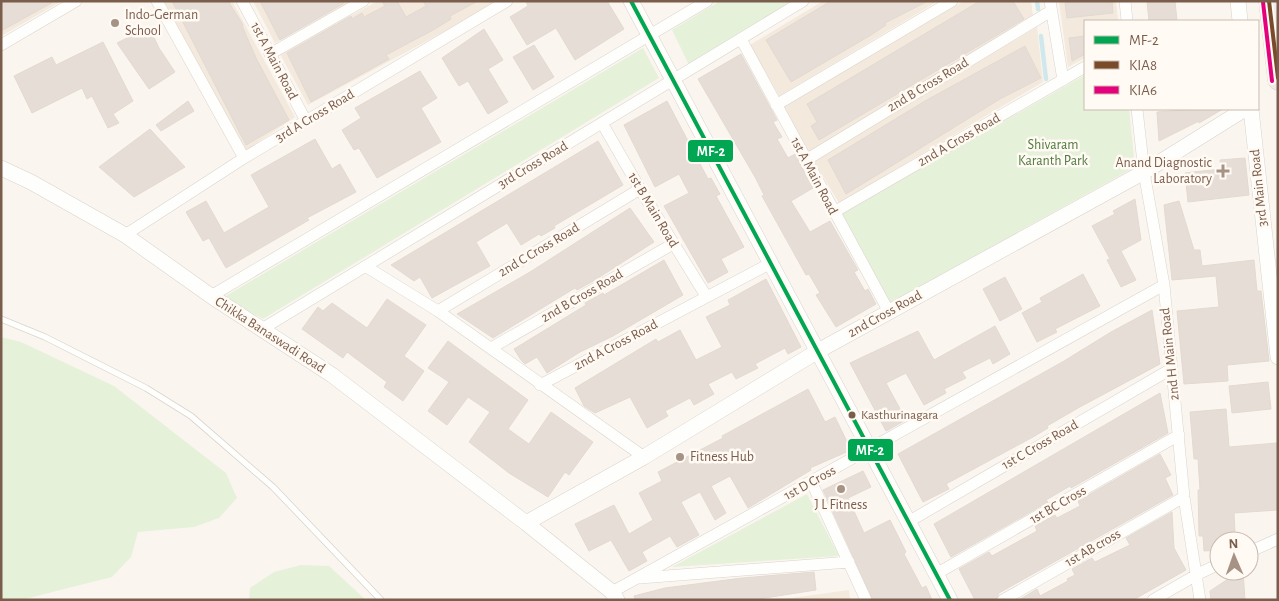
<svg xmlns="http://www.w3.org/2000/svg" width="1279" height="601" viewBox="0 0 1279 601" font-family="'Alegreya Sans',sans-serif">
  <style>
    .residential { fill: #f3e9dd }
    .green { fill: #e6f1da }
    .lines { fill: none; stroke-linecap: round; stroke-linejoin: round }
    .stream { stroke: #d0e8eb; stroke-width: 4.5 }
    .building { fill: #e6ded6; stroke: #e3d9d1 }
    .lane-casing { stroke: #dad3cd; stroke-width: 7 }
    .street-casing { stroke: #dad3cd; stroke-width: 12 }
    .secondary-casing { stroke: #dad2cb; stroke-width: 16 }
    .highway-casing { stroke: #dbd2cb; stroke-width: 21 }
    .lane { stroke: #fefefd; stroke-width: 5.5 }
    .street { stroke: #fefefd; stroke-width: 11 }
    .secondary { stroke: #fefefd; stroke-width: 15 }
    .highway { stroke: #f2eae6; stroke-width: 20 }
    .path-bridge { stroke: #ddd6cf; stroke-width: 2.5; stroke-dasharray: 1 4; stroke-linecap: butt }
    .bus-1-casing { stroke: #fffaf3; stroke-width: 8 }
    .bus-2-casing { stroke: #fffaf3; stroke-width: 8 }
    .bus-3-casing { stroke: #fffaf3; stroke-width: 8 }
    .bus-1 { stroke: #00a651; stroke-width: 4 }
    .bus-2 { stroke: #7a4b2a; stroke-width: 4 }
    .bus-3 { stroke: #e5007d; stroke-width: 4 }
    .poi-dot { fill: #a79385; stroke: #fffaf3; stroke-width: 2 }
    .bus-dot { fill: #7b5d4c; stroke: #fffaf3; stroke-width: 2 }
    .labels { text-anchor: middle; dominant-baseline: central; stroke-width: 5; stroke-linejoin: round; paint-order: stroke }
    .bus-label { font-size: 13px; fill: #7b5d4c; stroke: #fffaf3; text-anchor: start }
    .poi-label { font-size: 14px; fill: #7b5d4c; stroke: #fffaf3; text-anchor: start }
    .street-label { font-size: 14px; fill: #7b5d4c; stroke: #fffaf3 }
    .park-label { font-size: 14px; fill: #507b40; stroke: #fffaf3 }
    .line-badge { stroke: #fffaf3; stroke-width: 2 }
    .badge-label { font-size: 14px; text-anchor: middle; font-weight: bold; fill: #fff }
  </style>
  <rect width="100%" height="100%" fill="#faf6ef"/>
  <!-- residential -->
  <path class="residential" d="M1 1H62L1 36Z
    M164 1H232L295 117 245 151Z
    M253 1H353L275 43Z
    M378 1H501L308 105 280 54Z
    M823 1H938L779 96 750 45Z
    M964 1H1031L1033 16 809 153 783 107Z
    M1059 1H1116L1118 21H1085V58L1068 67Z
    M1037 27 1043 82 839 203 813 160Z
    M849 590 850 600H777Z"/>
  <!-- green -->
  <path class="green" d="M720 1H792L689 65 672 30Z
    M643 48 659 78 263 319 224 297Z
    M1085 75V109H1129L1135 167 890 303 839 215Z
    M1 337 21 342 114 386 226 473 237 498 219 518 194 527 138 532 131 557 112 577 21 600H1Z
    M807 494 839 556 672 567Z
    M301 565 329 566 366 600H249L250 588 274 572Z"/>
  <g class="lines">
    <!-- stream -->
    <path class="stream" d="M1037 1 1038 9
      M1041 36 1046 79"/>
  </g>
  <!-- building -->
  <path class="building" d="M7 1H55L1 31V4Z
    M172 1H228L243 25 242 26 257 60 289 120 246 145Z
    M260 1H343L344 3 280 40Z
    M382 1H397L406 17 426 6 423 1H478L450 16 451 19 435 29 386 55 389 59 311 102 287 53 351 16 352 19 362 13 364 17 385 6Z
    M526 1H607L624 29 575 60 556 28 527 45 510 17 528 6Z
    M831 1H928L885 23 886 25 871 35 791 82 766 40Z
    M980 1H1013L1024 19 819 140 811 126 817 122 807 104Z
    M1082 1H1112L1113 13 1067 18 1065 3Z
    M1147 1H1175L1177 21H1149Z
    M149 27 159 48 175 72 149 89 117 43Z
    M484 29 503 60 488 69 508 102 488 114 468 81 459 86 442 58Z
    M1085 36V54L1072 61 1069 38Z
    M103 42 133 101 113 114 119 123 108 128 92 96 87 99 82 88 32 113 14 76 52 57 56 65Z
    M534 45 554 77 533 90 513 57Z
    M1025 46 1041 78 1000 99 846 194 828 160 925 101Z
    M741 54 777 120 773 122 782 137 777 139 788 158 795 154 813 188 791 201 810 232 830 221 858 270 854 272 865 291 868 289 876 304 836 327 816 295 820 293 809 274 806 275 781 230 762 196 764 195 755 177 698 79Z
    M420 71 437 98 421 108 441 142 377 178 359 148 354 150 342 130 361 118 355 108Z
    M188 101 194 111 161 131 156 125Z
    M667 101 708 179 711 178 720 194 716 196 744 247 721 259 728 272 708 283 664 206 689 193 679 174 655 187 624 125Z
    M1198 109H1223L1199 123V121L1159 141 1157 112Z
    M150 129 185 167 134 197 99 167Z
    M315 139 332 169 340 164 356 192 307 218 309 220 226 268 209 238 203 241 186 212 206 201 224 233 255 215 269 207 251 175Z
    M598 141 623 185 554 226 555 228 541 236 539 234 521 245 507 223 476 242 490 266 432 298 420 277 414 281 391 265Z
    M1245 158 1249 195 1188 202 1185 173 1221 169 1220 160Z
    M1135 199 1141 240 1121 251 1136 280 1121 287 1107 260 1110 259 1092 226 1115 214 1113 211Z
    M1179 201 1194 250H1200L1202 266 1254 260 1257 291H1261L1269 361 1227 365 1228 381 1184 384 1177 311 1219 307 1216 276 1172 280 1164 205Z
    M630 208 654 242 595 280 577 290 575 288 493 338 457 314 530 272Z
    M664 260 683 295 613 336 580 352 547 373 537 357 525 364 521 360 514 349 586 305 585 303 603 293 604 295Z
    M1083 274 1100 306 1055 329 1057 332 1037 342 1022 313 1042 302 1040 298Z
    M1005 277 1022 309 1000 321 983 289Z
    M766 279 801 347 788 354 785 348 755 364 758 368 736 379 732 372 708 384 714 394 694 405 690 398 665 411 668 416 647 428 630 397 595 413 584 406 575 388 656 339 658 342 680 330 696 360 722 347 706 317 730 305 728 300Z
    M387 299 426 325 404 356 424 371 403 401 384 387 387 382 347 352 343 358 302 329 318 307 323 311 332 303 367 328Z
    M1152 310 1160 364 1078 408 1047 426 1048 428 1033 437 946 484 949 489 923 502 898 454 1064 361 1111 332Z
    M995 326 1010 354 993 364 990 358 962 372 966 378 944 389 946 393 924 405 906 373 886 383 906 420 886 431 850 363 918 331 934 360Z
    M448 341 528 400 508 429 529 444 551 412 593 442 569 475 565 472 548 497 509 473 469 442 490 412 468 397 447 425 428 411 449 382 428 368Z
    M1268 382 1271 409 1232 413 1229 386Z
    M808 389 825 422 835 417 851 450 810 468 811 470 748 508 730 476 711 486 726 513 715 520 700 492 681 502 699 535 677 547 670 536 642 552 647 561 629 571 611 540 589 551 575 524 614 505 629 534 653 520 639 493 662 481 658 472 723 438 722 436Z
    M1160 393 1168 433 1071 488 1070 486 1046 500 1048 502 951 557 934 524Z
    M1226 409 1229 447 1277 443 1278 510 1234 513 1235 533H1233V541H1218L1219 550 1204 551 1203 536H1199L1198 490H1200L1198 459H1194L1190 412Z
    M1160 454 1171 475 1165 478 1173 495 999 593 996 600H975L959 569 989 552 992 556 1037 531 1035 526 1055 515 1057 518 1080 506 1078 501Z
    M863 471 871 487 848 498 864 533 890 520 906 552 904 554 922 588 926 586 932 600H873L823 490Z
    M1172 512 1174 548 1186 570 1133 600H1019L1037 589 1040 596 1068 581 1067 579 1075 575 1072 569 1092 558 1095 562 1130 545 1126 538Z
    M1240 571H1243L1245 600H1211L1210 591Z
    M814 572 816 590 752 600H635L634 596 665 588 742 578Z"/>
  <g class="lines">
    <defs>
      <path id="lane" d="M1 319 45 337 146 388 191 416 273 487 381 600"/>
      <path id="street" d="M157 1 244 158
        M242 1 306 121
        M1050 1 1063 80
        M1125 1 1127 21
        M741 39 889 312
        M1 45 76 1
        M270 54 363 1
        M776 105 952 1
        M1137 109 1144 172 1164 285 1184 497 1200 600
        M602 123 640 189 706 296
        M806 160 1051 11
        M834 212 1085 67
        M125 235 244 158 507 1
        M365 266 438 311 644 457
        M211 296 707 1
        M438 311 640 189
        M262 329 803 1
        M491 348 673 244
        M540 385 771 263
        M812 483 866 600
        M908 522 1171 369
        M1249 552 1278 539
        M936 574 1179 435
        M640 578 849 562
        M612 592 1164 285
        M1003 600 1184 497
        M1153 600 1198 574 1219 564"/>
      <path id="secondary" d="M631 1 950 600
        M1238 1 1240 21
        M1251 109 1278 357
        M1 168 31 182 125 235 211 296 332 375 526 523 612 592 617 600
        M526 523 644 457 818 351 1144 172 1245 109"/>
      <path id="highway" d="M1269 1 1278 80"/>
    </defs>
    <!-- lane casing -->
    <use href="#lane" class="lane-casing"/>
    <!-- street casing -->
    <use href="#street" class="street-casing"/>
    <!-- secondary casing -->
    <use href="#secondary" class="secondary-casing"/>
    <!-- highway casing -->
    <use href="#highway" class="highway-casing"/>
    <!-- lane -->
    <use href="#lane" class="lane"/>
    <!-- street -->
    <use href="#street" class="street"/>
    <!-- secondary -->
    <use href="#secondary" class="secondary"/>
    <!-- highway -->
    <use href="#highway" class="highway"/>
    <!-- path-bridge -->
    <path class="path-bridge" d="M1258 36 1278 34"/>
    <defs>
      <path id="bus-1" d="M631 1 950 600"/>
      <path id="bus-2" d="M1269 1 1278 78"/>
      <path id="bus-3" d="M1263 2 1272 81"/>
    </defs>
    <!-- bus-1 casing -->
    <use href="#bus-1" class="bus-1-casing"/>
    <!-- bus-2 casing -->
    <use href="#bus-2" class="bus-2-casing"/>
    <!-- bus-3 casing -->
    <use href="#bus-3" class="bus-3-casing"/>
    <!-- bus-1 -->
    <use href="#bus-1" class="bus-1"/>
    <!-- bus-2 -->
    <use href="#bus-2" class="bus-2"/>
    <!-- bus-3 -->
    <use href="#bus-3" class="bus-3"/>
  </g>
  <!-- markers -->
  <g class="poi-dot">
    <circle cx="115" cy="23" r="5"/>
    <path d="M1220.5 163.5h5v5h5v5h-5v5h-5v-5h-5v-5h5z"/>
    <circle cx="680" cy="457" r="5"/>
    <circle cx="841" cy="489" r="5"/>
  </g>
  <circle class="bus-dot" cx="852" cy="415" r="4.5"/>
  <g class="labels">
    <!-- bus labels -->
    <g class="bus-label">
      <text x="861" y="415">Kasthurinagara</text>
    </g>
    <!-- poi labels -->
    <g class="poi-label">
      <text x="125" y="15">Indo-German<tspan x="125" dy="16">School</tspan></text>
      <text x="1212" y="163" text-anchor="end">Anand Diagnostic<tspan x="1212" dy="16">Laboratory</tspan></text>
      <text x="690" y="457">Fitness Hub</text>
      <text x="841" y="505" text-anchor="middle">J L Fitness</text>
    </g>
    <!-- street labels -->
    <g class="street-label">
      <text transform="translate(274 61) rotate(62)">1st A Main Road</text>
      <text transform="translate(928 85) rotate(-31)">2nd B Cross Road</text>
      <text transform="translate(315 116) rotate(-31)">3rd A Cross Road</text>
      <text transform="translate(959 140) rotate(-30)">2nd A Cross Road</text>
      <text transform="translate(533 165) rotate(-31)">3rd Cross Road</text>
      <text transform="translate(814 176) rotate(62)">1st A Main Road</text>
      <text transform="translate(1259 188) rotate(-96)">3rd Main Road</text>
      <text transform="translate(653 210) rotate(59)">1st B Main Road</text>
      <text transform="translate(539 250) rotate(-31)">2nd C Cross Road</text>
      <text transform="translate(582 296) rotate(-30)">2nd B Cross Road</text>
      <text transform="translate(885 314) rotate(-29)">2nd Cross Road</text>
      <text transform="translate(270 335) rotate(33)">Chikka Banaswadi Road</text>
      <text transform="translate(616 345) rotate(-28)">2nd A Cross Road</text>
      <text transform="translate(1170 354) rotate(-96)">2nd H Main Road</text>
      <text transform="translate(1040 445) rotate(-30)">1st C Cross Road</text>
      <text transform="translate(810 483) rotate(-29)">1st D Cross</text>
      <text transform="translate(1058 505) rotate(-30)">1st BC Cross</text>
      <text transform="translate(1093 548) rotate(-30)">1st AB cross</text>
    </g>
    <!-- park labels -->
    <g class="park-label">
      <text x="1053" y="145">Shivaram<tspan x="1053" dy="16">Karanth Park</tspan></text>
    </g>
  </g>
  <g class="line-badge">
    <rect x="687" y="139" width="47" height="24" rx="5" fill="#00a651"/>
    <rect x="847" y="438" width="47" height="24" rx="5" fill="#00a651"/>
  </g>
  <g class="badge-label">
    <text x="711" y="156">MF-2</text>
    <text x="870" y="455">MF-2</text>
  </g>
  <!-- border -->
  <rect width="1279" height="601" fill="none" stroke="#7b5d4c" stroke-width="5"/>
  <!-- legend -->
  <rect x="1084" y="20" width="175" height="90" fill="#fffaf3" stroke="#cabbb0"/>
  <rect x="1094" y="36" width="25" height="8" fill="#00a651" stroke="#cabbb0"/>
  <text x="1129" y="45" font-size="15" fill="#7b5d4c">MF-2</text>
  <rect x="1094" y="61" width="25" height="8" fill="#7a4b2a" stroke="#cabbb0"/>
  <text x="1129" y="70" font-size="15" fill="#7b5d4c">KIA8</text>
  <rect x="1094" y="86" width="25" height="8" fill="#e5007d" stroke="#cabbb0"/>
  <text x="1129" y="95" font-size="15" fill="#7b5d4c">KIA6</text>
  <!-- north arrow -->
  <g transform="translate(1234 556) rotate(358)"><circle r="24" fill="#fffaf3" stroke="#cabbb0"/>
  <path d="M0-4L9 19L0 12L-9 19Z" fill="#a79385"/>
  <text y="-8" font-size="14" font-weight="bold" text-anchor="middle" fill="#7b5d4c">N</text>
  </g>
</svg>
